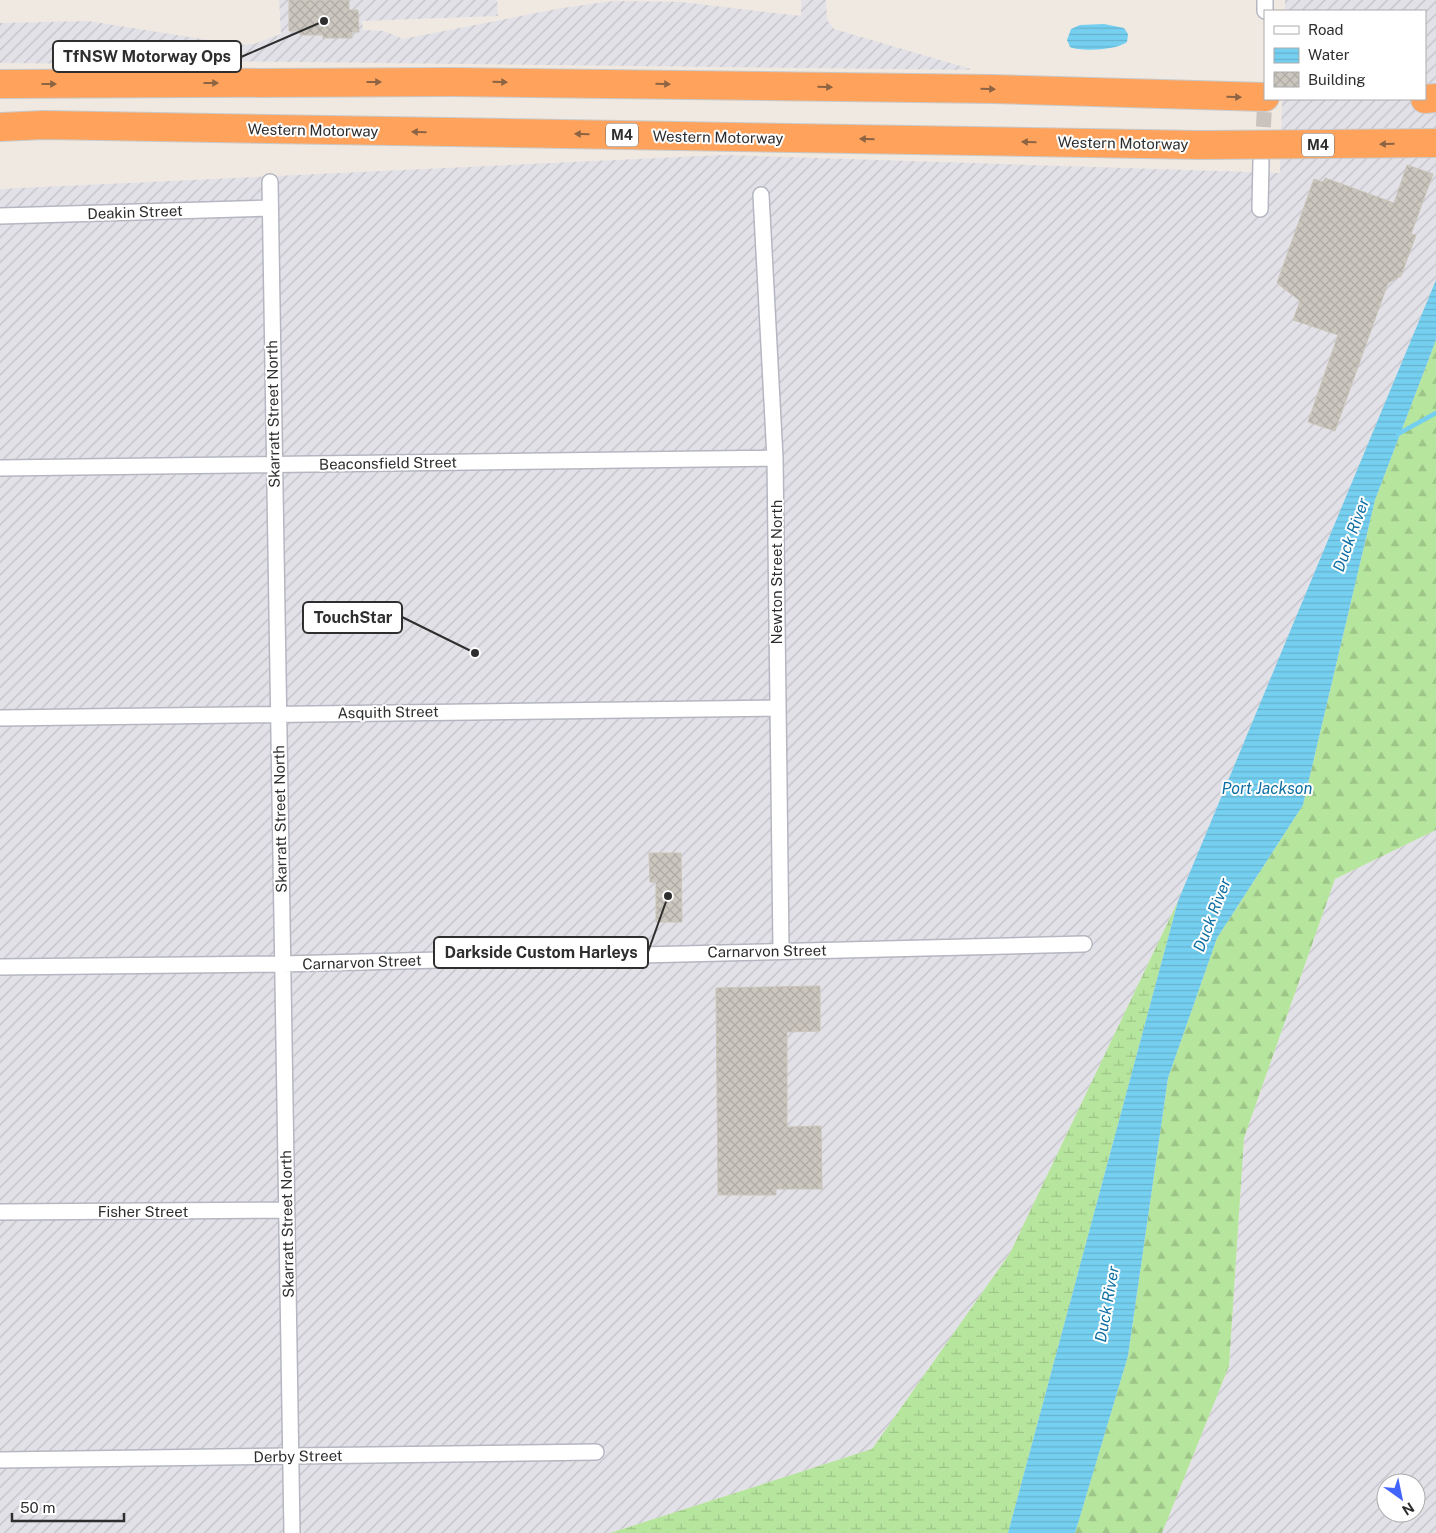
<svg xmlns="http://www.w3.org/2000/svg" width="1436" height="1533" viewBox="0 0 1436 1533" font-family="'Public Sans',sans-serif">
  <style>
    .industrial { fill: url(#industrial-furrows); fill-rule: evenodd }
    .forest { fill: url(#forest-firs) }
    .wetland { fill: url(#wetland-marsh) }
    .water { fill: url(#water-rules) }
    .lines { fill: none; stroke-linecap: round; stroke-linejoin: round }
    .stream { stroke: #75cff0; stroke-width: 4.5 }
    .building { fill: url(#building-cross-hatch); stroke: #cbc5ba }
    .street-tunnel { stroke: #c8c4bd; stroke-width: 15; stroke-dasharray: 15 8; stroke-linecap: butt }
    .street-casing { stroke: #b4b7c1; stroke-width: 18 }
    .highway-casing { stroke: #c9c9c9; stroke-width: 30 }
    .street { stroke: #fff; stroke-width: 15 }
    .highway { stroke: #ffa35c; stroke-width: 28 }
    .highway-bridge-casing { stroke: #c9c9c9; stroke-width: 30; stroke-linecap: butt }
    .highway-bridge { stroke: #ffa35c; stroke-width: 28 }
    .oneway { fill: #8c6343 }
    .labels { text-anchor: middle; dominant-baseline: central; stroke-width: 4; stroke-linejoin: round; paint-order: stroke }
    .shield { fill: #fff; stroke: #6d6d6d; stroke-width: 1 }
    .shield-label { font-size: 14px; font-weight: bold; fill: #2e2e2e }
    .street-label { font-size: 15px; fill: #2e2e2e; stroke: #fff }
    .water-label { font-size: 16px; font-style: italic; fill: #0d6fa3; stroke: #fff }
    .leader { fill: none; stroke: #2e2e2e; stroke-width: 2 }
    .callout-dot { fill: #2e2e2e; stroke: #fff; stroke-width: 2 }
    .callout { fill: #fff; stroke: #2e2e2e; stroke-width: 2 }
    .callout-label { font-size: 16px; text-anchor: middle; font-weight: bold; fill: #2e2e2e }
  </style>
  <defs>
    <pattern id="industrial-furrows" width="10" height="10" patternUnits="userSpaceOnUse" patternTransform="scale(1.25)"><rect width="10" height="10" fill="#e3e1e8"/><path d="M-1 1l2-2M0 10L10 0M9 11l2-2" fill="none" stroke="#c3c1c7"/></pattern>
    <pattern id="forest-firs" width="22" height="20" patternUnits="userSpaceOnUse" patternTransform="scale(1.25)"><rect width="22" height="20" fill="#b6e59e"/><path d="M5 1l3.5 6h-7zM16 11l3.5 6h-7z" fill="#9dc588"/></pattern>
    <pattern id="wetland-marsh" width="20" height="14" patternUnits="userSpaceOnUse" patternTransform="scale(1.25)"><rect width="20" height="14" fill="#b6e59e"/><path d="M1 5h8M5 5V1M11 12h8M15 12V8" fill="none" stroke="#9dc588"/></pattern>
    <pattern id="water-rules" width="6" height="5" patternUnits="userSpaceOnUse" patternTransform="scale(1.25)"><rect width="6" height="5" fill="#75cff0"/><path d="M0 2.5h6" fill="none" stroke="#66b2ce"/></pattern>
    <pattern id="building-cross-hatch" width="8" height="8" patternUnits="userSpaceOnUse" patternTransform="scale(1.25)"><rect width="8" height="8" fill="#cbc7bf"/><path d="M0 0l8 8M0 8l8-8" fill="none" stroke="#afaba4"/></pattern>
  </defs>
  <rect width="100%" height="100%" fill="#efe9e1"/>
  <!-- industrial -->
  <path class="industrial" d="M279 0H497L498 16 362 21 363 30 384 31 403 39 562 8 614 1 681 2 801 16V0H826L827 20 834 29 974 70 127 60 115 64 0 63V23L88 21 240 45 254 44 281 34Z
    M1285 0H1436V280L1178 901 1010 1253 872 1449 610 1533H0V189L723 155 1280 173 1282 99H1425V11H1285Z
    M1436 830V1533H1162L1229 1366 1244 1138 1335 879ZM1386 1483H1416V1513H1386Z"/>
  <!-- forest -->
  <path class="forest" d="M1436 340V830L1335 879 1244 1138 1229 1366 1162 1533H1075L1128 1356 1168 1078 1217 938 1303 805 1375 500Z"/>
  <!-- wetland -->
  <path class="wetland" d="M1178 901 1008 1533H610L872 1449 1010 1253Z"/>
  <!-- water -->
  <path class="water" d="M1104 24 1124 28 1128 34 1127 42C1117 50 1082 52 1070 47L1067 40 1071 29 1080 25Z
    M1436 280V340L1375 500 1303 805 1217 938 1168 1078 1128 1356 1076 1530 1075 1533H1008L1178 901Z"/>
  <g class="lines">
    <!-- stream -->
    <path class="stream" d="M1398 434 1436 413"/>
  </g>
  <!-- building -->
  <path class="building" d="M289 0H349V10H358L359 32H352V38H323V35H300V31H289Z
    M1407 165 1433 174 1411 234 1416 235 1401 276 1388 283 1335 431 1308 422 1338 335 1293 320 1300 301 1277 283 1314 179 1323 182 1325 178 1394 203Z
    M649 853H681L682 922H656V882H650Z
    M820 986V1031L787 1032V1127L821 1126 822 1189H776V1195H718L716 988Z"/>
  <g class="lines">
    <!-- street-tunnel -->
    <path class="street-tunnel" d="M1262 150 1265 99"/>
    <defs>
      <path id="street" d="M1265 0V11
        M270 182 292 1533
        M761 195 775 458 781 950
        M1260 209 1261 161
        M0 216 270 208
        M0 468 775 458
        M0 718 777 708
        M0 967 282 964 1084 944
        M0 1212 286 1210
        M0 1460 596 1452"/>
      <path id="highway" d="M0 84 452 82 992 89 1265 97
        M1425 99 1436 98
        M0 127 44 125 1200 145"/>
    </defs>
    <!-- street casing -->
    <use href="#street" class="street-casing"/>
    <!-- highway casing -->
    <use href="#highway" class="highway-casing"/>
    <!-- street -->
    <use href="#street" class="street"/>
    <!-- highway -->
    <use href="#highway" class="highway"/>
    <defs>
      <path id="highway-bridge" d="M1200 145 1436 143"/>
    </defs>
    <!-- highway-bridge casing -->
    <use href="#highway-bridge" class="highway-bridge-casing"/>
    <!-- highway-bridge -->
    <use href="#highway-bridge" class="highway-bridge"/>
  </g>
  <!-- one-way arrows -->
  <defs><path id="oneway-solid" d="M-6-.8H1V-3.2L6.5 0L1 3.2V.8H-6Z" transform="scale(1.25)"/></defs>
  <g class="oneway">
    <use href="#oneway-solid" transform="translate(374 82)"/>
    <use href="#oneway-solid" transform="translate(500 82) rotate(1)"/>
    <use href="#oneway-solid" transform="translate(211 83)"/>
    <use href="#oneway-solid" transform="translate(49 84)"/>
    <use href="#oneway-solid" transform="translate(663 84) rotate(1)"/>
    <use href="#oneway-solid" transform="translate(825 87) rotate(1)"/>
    <use href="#oneway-solid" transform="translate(988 89) rotate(1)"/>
    <use href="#oneway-solid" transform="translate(1234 97) rotate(1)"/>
    <use href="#oneway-solid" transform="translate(419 132) rotate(-179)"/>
    <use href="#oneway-solid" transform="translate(582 134) rotate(-179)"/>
    <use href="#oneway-solid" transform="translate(867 139) rotate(-179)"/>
    <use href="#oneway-solid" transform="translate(1029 142) rotate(-179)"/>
    <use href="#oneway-solid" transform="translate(1387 144) rotate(179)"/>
  </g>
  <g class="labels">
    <!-- shield labels -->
    <g class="shield">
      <rect x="606" y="123.5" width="32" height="23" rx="4"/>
      <rect x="1302" y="133.5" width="32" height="23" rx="4"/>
    </g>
    <g class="shield-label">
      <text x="622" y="135">M4</text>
      <text x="1318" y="145">M4</text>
    </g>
    <!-- street labels -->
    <g class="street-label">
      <text transform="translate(313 130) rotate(1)">Western Motorway</text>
      <text transform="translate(718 137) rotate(1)">Western Motorway</text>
      <text transform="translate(1123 143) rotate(1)">Western Motorway</text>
      <text transform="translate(135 212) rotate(-2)">Deakin Street</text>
      <text transform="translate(273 414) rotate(-91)">Skarratt Street North</text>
      <text transform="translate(388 463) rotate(-1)">Beaconsfield Street</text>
      <text transform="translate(776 572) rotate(-90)">Newton Street North</text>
      <text transform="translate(388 712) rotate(-1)">Asquith Street</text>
      <text transform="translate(280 819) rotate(-91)">Skarratt Street North</text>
      <text transform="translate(767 951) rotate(-1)">Carnarvon Street</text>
      <text transform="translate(362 962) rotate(-2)">Carnarvon Street</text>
      <text x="143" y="1211">Fisher Street</text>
      <text transform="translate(287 1224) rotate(-91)">Skarratt Street North</text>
      <text transform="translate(298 1456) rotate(-1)">Derby Street</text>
    </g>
    <!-- water labels -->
    <g class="water-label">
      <text transform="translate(1351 535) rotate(-70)">Duck River</text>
      <text x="1267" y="788">Port Jackson</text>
      <text transform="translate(1212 915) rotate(-69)">Duck River</text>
      <text transform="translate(1107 1304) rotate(-80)">Duck River</text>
    </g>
  </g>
  <!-- callouts -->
  <path class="leader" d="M324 21L241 57M475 653L402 617M668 896L648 952"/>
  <g class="callout-dot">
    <circle cx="324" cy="21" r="5"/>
    <circle cx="475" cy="653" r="5"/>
    <circle cx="668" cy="896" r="5"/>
  </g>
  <g class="callout">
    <rect x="53" y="41" width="188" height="31" rx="5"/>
    <rect x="303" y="602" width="99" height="31" rx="5"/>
    <rect x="434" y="937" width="214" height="31" rx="5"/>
  </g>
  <g class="callout-label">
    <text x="147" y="62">TfNSW Motorway Ops</text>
    <text x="353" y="623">TouchStar</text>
    <text x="541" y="958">Darkside Custom Harleys</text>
  </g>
  <!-- legend -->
  <rect x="1264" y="10" width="162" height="90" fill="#ffffff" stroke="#ababab"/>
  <rect x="1274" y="26" width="25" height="8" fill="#ffffff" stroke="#ababab"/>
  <text x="1308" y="35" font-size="15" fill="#2e2e2e">Road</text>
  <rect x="1274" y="48" width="25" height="15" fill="url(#water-rules)" stroke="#ababab"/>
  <text x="1308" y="60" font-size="15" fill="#2e2e2e">Water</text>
  <rect x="1274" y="72" width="25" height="15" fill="url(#building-cross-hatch)" stroke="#ababab"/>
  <text x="1308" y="85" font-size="15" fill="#2e2e2e">Building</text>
  <!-- north arrow -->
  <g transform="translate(1401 1498) rotate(147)"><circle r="24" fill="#ffffff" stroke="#ababab"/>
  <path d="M0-4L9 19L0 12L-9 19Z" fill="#4264fb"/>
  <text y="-8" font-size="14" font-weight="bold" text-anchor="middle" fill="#2e2e2e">N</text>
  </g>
  <!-- scale -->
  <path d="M12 1513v8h112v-8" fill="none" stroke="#2e2e2e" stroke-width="2.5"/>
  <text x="20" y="1513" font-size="15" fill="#2e2e2e" stroke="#ffffff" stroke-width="4" paint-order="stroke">50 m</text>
</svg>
